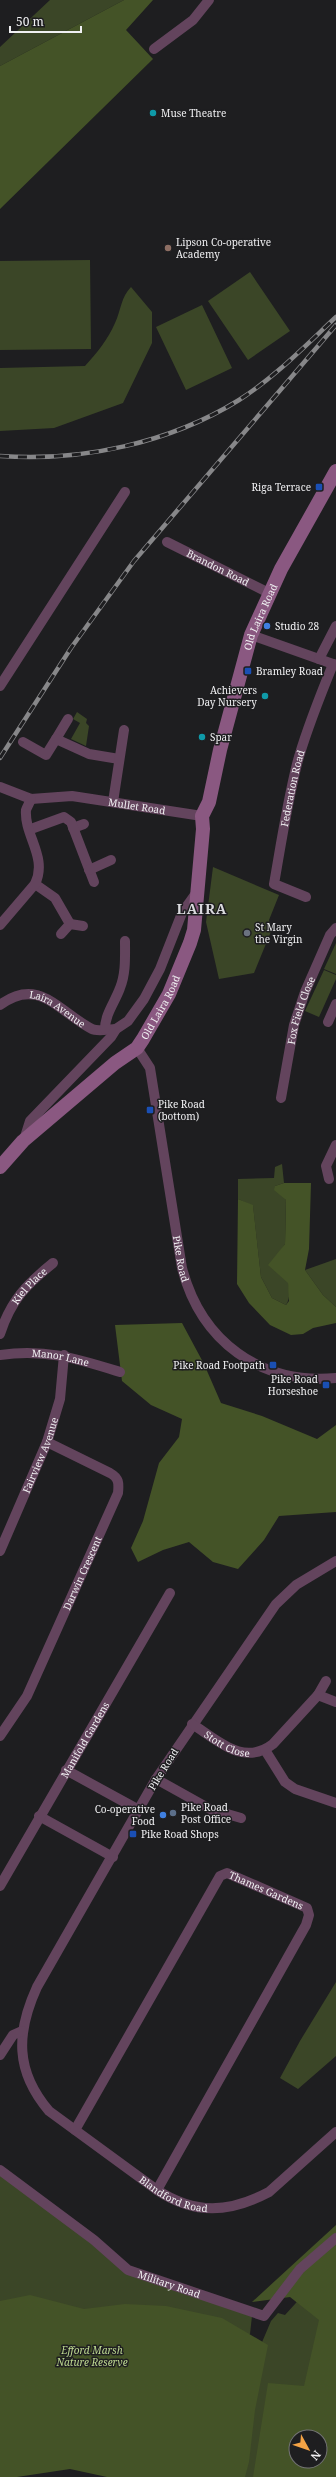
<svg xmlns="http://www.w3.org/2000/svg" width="336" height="2477" viewBox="0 0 336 2477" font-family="'Noto Serif',serif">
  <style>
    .green { fill: #3b4627; fill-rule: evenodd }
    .forest { fill: #445327; fill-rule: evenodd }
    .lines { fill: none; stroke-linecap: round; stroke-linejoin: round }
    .street { stroke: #63445d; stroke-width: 10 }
    .secondary { stroke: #8a5881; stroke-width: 14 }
    .rail-casing { stroke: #878789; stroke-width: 4.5 }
    .rail { stroke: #1e1e20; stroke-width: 3; stroke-dasharray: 9; stroke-linecap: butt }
    .culture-dot { fill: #0f9aa8; stroke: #1e1e20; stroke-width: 1.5 }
    .education-dot { fill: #8d6e63; stroke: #1e1e20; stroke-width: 1.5 }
    .transit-dot { fill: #1a4fb4; stroke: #1e1e20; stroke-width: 1.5 }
    .shop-dot { fill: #3f7fe0; stroke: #1e1e20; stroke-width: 1.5 }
    .worship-dot { fill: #6b7280; stroke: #1e1e20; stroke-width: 1.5 }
    .service-dot { fill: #5c6f8a; stroke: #1e1e20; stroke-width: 1.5 }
    .labels { text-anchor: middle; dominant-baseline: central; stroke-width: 3; stroke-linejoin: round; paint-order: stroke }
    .poi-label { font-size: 10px; fill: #f0f0f2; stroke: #1e1e20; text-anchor: start }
    .street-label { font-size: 10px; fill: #f0f0f2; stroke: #1e1e20 }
    .park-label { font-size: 10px; font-style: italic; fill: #bfda92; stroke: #1e1e20 }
    .district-label { font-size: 14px; font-weight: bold; letter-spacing: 1px; fill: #d9d9dd; stroke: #1e1e20 }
  </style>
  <rect width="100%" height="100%" fill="#1e1e20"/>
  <!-- green -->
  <path class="green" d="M50 0H124L0 66V47Z
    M90 260 91 349 0 350V261Z
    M250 272 290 331 248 360 208 301Z
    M131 287 152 312V343L123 403 54 428 0 431V368L85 366C97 353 108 339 115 323 121 310 121 297 131 287Z
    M202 305 232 368 186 390 156 327Z
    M77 712 87 719 86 723 89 726 86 746 71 739 80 723 73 719Z
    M213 867 279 895 269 920 272 929 254 973 219 979 206 922Z
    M336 943V974L324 969Z
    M324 970 336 975V979L319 1017 305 1011Z
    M282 1164 284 1183 275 1186 286 1200 285 1244 279 1253C283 1267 295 1292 286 1305L272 1298 261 1277 253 1206 238 1199V1179L274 1178 275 1167Z
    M336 1259V1307L323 1295 305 1270Z
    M336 1982V2056L298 2089 280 2078 300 2041Z
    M0 2173 89 2241 126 2272 252 2316 250 2334 0 2396Z
    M336 2259V2477H189L257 2354 271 2321 278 2313 285 2315ZM296 2437H320V2461H296Z"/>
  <!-- forest -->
  <path class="forest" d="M124 0H153L126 30 153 59 0 209V66Z
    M284 1183H311L309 1249 305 1270 323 1295 336 1307V1323L313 1328 303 1334 291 1335 270 1325 249 1303 237 1284 238 1199 253 1205 261 1277 272 1298 286 1305 289 1301 288 1283 268 1265 285 1244 286 1200 274 1190 275 1186Z
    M182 1323 204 1364 221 1403 262 1416 317 1439 336 1425V1512L279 1516 264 1540 238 1569 213 1562 189 1542 163 1550 138 1562 131 1548 143 1521 159 1463 179 1437 182 1419 151 1405 122 1381 115 1325Z
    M336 2225V2477H253L268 2383 304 2386 319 2320 290 2297 252 2302ZM296 2437H320V2461H296Z
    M30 2295 84 2309 125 2304 166 2306 222 2318 268 2345 255 2410 249 2462 245 2477H107L70 2469 17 2477H0V2301Z"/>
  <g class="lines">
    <!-- street -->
    <g class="street">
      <path d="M154 49 193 20 209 0"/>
      <path id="s1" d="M167 542 269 593"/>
      <path d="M251 635 336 665"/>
      <path d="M319 659 336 626"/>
      <path d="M0 686 125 492"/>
      <path d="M56 739 68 719"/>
      <path d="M23 742 46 755 56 739 89 754 119 759"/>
      <path id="s2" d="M0 787 31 799 72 796 202 816"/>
      <path d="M113 802 124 730"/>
      <path d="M73 828 84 824"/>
      <path d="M31 829 64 817 71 822 94 882"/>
      <path d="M89 870 111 860"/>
      <path d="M35 884 55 898 70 924"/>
      <path id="s3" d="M306 897 274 884C281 844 287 804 297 764 306 730 320 697 333 664"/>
      <path d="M0 925 35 884C48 857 24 836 26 810 27 807 30 802 31 799"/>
      <path d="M61 934 70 924 83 926"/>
      <path id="s4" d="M0 1005C39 976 59 1012 92 1029 98 1032 109 1029 116 1029"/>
      <path d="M328 1022 336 1004"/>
      <path d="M105 1029C105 1014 115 1002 120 988 126 973 125 957 125 941"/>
      <path id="s5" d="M137 1048 150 1068 182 1268C201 1341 260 1385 336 1378"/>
      <path id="s6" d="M281 1098 294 1025 305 992 330 935 336 928"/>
      <path d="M24 1140 30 1121 111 1037 116 1029 128 1021 144 999 160 969 182 913 197 892"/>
      <path d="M329 1179 326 1166 336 1145"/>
      <path id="s7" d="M0 1334C11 1300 26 1285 53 1263"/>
      <path id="s8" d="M0 1355C45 1348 78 1359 120 1372"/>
      <path id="s9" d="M0 1551 47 1442 60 1399 64 1355"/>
      <path id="s10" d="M336 1561 296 1585 276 1604 156 1779 37 1987C16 2033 15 2071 49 2111L157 2190C195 2215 229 2213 269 2192L336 2132"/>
      <path d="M318 1695 326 1681"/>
      <path id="s11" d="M192 1724C218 1740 243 1767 273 1744L318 1695 336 1702"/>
      <path id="s12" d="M0 1736 27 1696 118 1493C119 1483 119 1478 110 1473L47 1442"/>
      <path d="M265 1750 285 1782 295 1789 336 1803"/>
      <path d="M66 1770 139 1810"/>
      <path d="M156 1779 210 1809 241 1818"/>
      <path d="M39 1816 113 1857"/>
      <path id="s13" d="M0 1886 170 1593"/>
      <path d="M0 2055 13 2035 22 2031"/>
      <path id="s14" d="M75 2130 220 1876 227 1873 307 1908 309 1915 306 1925 157 2190"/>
      <path id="s15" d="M0 2170 94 2240 128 2270 264 2316 300 2269 336 2238"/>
    </g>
    <!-- secondary -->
    <path class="secondary" id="s16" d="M0 1167 23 1141 115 1063 137 1048 143 1039 169 994 190 943 194 930 203 829 202 816 209 802 220 750 251 635 281 569 336 471"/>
    <defs>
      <path id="rail" d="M0 456C81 462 170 443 239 400 275 377 305 346 336 317
        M0 758 71 648 134 561 336 325"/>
    </defs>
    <!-- rail casing -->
    <use href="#rail" class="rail-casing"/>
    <!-- rail -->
    <use href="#rail" class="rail"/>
  </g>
  <!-- markers -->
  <g class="culture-dot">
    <circle cx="153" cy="113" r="4"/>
    <circle cx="265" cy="696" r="4"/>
    <circle cx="202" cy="737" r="4"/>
  </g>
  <circle class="education-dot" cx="168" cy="248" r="4"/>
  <g class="transit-dot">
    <rect x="315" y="483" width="8" height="8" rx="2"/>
    <rect x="244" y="667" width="8" height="8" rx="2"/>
    <rect x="146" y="1106" width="8" height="8" rx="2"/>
    <rect x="269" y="1361" width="8" height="8" rx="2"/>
    <rect x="322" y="1381" width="8" height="8" rx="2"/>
    <rect x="129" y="1830" width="8" height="8" rx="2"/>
  </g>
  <g class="shop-dot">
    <circle cx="267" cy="626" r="4"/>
    <circle cx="163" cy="1815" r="4"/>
  </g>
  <circle class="worship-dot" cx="247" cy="933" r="4"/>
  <circle class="service-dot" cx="173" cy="1813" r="4"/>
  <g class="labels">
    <!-- poi labels -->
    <g class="poi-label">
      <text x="161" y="113">Muse Theatre</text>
      <text x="176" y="242">Lipson Co-operative<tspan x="176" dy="12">Academy</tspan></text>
      <text x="311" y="487" text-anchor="end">Riga Terrace</text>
      <text x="275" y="626">Studio 28</text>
      <text x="256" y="671">Bramley Road</text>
      <text x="257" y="690" text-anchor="end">Achievers<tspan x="257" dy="12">Day Nursery</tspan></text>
      <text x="210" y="737">Spar</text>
      <text x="255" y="927">St Mary<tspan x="255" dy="12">the Virgin</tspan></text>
      <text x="158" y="1104">Pike Road<tspan x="158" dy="12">(bottom)</tspan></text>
      <text x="265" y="1365" text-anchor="end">Pike Road Footpath</text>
      <text x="318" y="1379" text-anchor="end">Pike Road<tspan x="318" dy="12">Horseshoe</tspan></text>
      <text x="181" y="1807">Pike Road<tspan x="181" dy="12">Post Office</tspan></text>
      <text x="155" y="1809" text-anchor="end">Co-operative<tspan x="155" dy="12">Food</tspan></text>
      <text x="141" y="1834">Pike Road Shops</text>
    </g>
    <!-- street labels -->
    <g class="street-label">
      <text stroke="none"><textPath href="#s1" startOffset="57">Brandon Road</textPath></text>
      <text stroke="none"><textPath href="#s16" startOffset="636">Old Laira Road</textPath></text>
      <text stroke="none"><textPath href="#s3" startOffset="132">Federation Road</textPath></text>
      <text stroke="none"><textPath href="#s2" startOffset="140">Mullet Road</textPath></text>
      <text stroke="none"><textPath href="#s16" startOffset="229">Old Laira Road</textPath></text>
      <text stroke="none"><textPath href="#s4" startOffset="64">Laira Avenue</textPath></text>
      <text stroke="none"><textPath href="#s6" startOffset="90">Fox Field Close</textPath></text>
      <text stroke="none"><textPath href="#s5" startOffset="217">Pike Road</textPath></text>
      <text stroke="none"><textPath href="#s7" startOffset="57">Kiel Place</textPath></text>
      <text stroke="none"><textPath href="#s8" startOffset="61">Manor Lane</textPath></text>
      <text stroke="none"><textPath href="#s9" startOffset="104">Fairview Avenue</textPath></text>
      <text stroke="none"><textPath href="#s12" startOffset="183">Darwin Crescent</textPath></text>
      <text stroke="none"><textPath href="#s13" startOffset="169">Manifold Gardens</textPath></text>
      <text stroke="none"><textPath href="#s11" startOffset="41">Stott Close</textPath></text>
      <text transform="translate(163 1769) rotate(-58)">Pike Road</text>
      <text stroke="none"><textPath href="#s14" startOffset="343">Thames Gardens</textPath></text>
      <text stroke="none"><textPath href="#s10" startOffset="810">Blandford Road</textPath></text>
      <text stroke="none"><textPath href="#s15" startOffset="206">Military Road</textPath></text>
    </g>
    <!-- park labels -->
    <g class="park-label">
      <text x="92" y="2350">Efford Marsh<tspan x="92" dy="12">Nature Reserve</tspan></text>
    </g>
    <!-- district labels -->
    <g class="district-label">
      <text x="202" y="908">LAIRA</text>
    </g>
  </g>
  <!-- north arrow -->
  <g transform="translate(308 2449) rotate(130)"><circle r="19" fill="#1e1e20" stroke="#727274"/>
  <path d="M0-3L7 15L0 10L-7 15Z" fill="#f5a345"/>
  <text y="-6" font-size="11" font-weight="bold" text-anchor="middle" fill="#f0f0f2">N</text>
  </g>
  <!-- scale -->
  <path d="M10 26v6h71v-6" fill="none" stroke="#f0f0f2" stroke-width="2"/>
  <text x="16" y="26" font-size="12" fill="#f0f0f2" stroke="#1e1e20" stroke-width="3" paint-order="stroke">50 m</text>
</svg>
